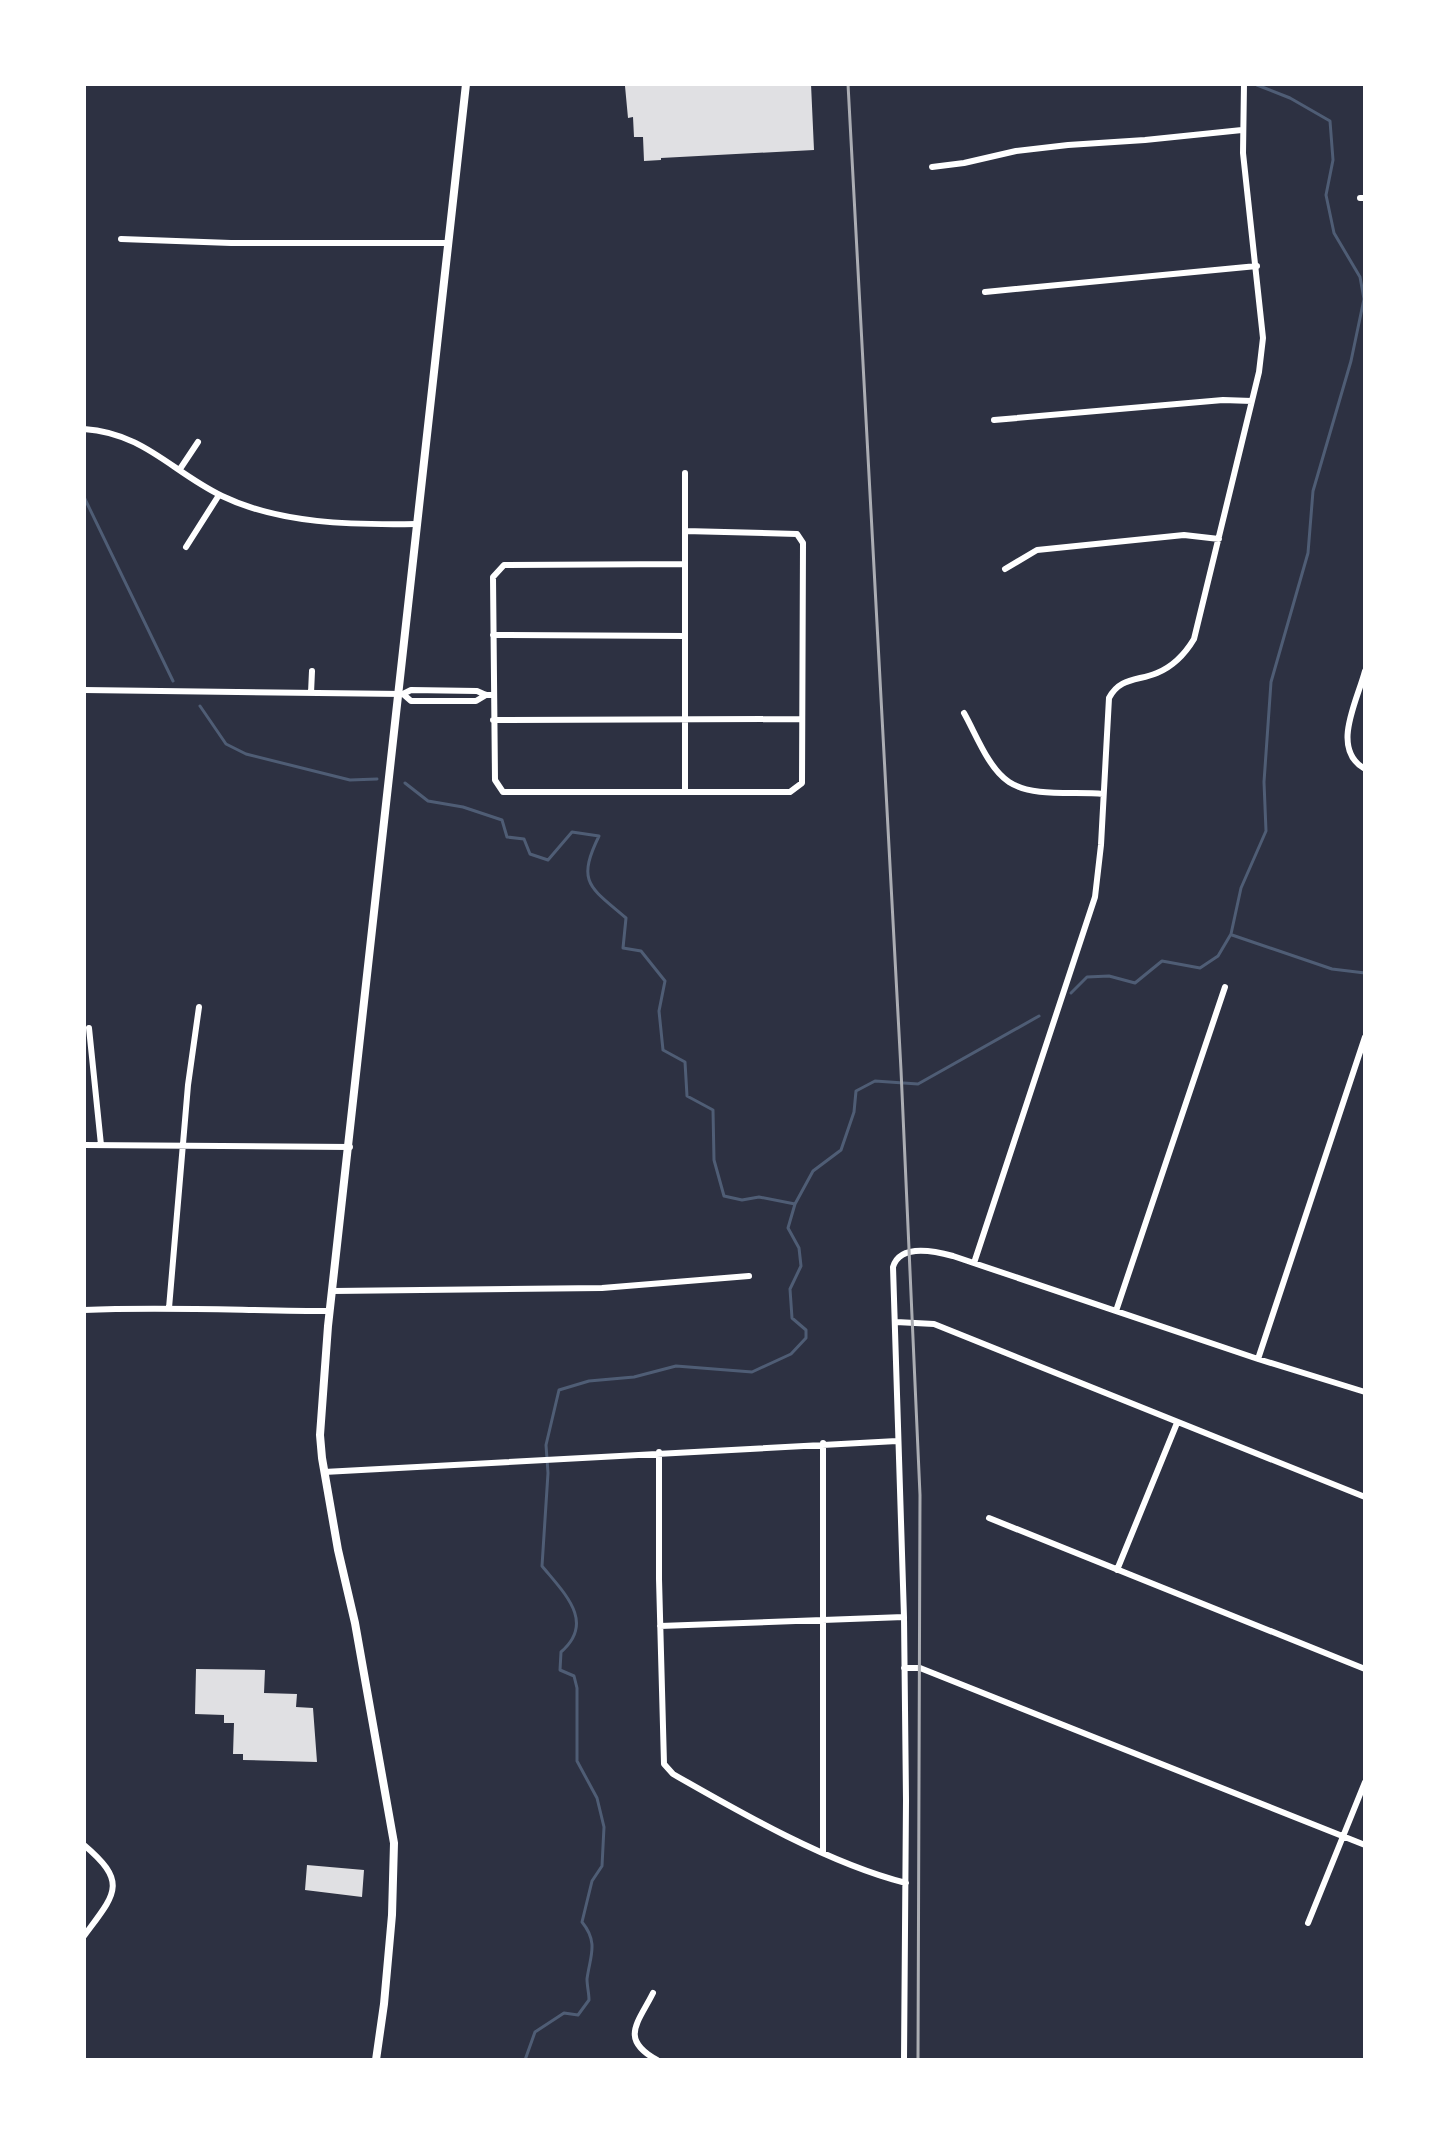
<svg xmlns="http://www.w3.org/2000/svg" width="1449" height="2144" viewBox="0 0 1449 2144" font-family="'Titillium Web',sans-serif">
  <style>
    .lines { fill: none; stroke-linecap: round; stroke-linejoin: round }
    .stream { stroke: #4f5d75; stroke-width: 3 }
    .building { fill: #e0e0e3 }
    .minor { stroke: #fff; stroke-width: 6 }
    .secondary { stroke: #fff; stroke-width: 8 }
    .rail { stroke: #abadb3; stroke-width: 3 }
  </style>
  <rect width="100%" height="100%" fill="#2d3142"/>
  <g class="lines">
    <!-- stream -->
    <path class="stream" d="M84 497 173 681
      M200 706 226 744 246 754 350 780 377 779
      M405 783 428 801 463 807 502 820 507 837 524 839 530 854 548 860 572 832 599 836C576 883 590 887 626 918L623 948 641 951 665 981 659 1011 663 1050 685 1062 687 1096 713 1110 714 1160 724 1196 742 1200 759 1197 795 1204
      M1232 935 1332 969 1365 973
      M1071 993 1087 977 1109 976 1135 983 1162 961 1200 968 1218 956 1231 934 1241 888 1266 831 1264 782 1271 682 1308 553 1313 491 1351 361 1364 299 1360 277 1334 233 1326 195 1333 160 1330 121 1290 98 1257 85
      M525 2060 535 2032 564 2013 578 2015 589 2000C589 1993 587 1986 587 1979 590 1956 599 1943 582 1922L592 1881 602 1866 604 1827 597 1798 577 1761V1688L574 1676 560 1670 561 1652C596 1622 564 1593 542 1566L548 1473 546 1445 559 1390 589 1381 634 1377 676 1366 752 1372 791 1354 806 1338V1330L792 1318 790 1289 801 1266 799 1248 788 1228 795 1204 813 1171 841 1150 854 1112 856 1091 875 1081 918 1084 1039 1016"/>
  </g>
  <!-- building -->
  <path class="building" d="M631 84H811L814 150 661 158V160L644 161 643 137H634L633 117 628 118 625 86Z
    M196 1669 265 1670 264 1693 297 1694 296 1707 313 1708 317 1762 243 1760V1754H233L234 1723H224V1715L195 1714Z
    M307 1865 364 1870 362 1897 305 1890Z"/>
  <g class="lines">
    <!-- minor -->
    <path class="minor" d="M932 167 964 163 1016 151 1068 145 1145 140 1242 130
      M1360 198H1365
      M121 239 231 243H449
      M985 292 1257 266
      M994 420 1223 400 1252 401
      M84 429C144 433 172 472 222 496 280 524 352 525 416 524
      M180 469 198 442
      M685 473V792
      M685 531 797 534 803 543 802 783 790 792H503L495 780 493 577 504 565 685 564
      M186 547 219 495
      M1005 569 1037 550 1184 535 1219 539
      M493 635 685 636
      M1365 671C1357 702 1330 749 1365 769
      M84 690 403 694 411 690 477 691 486 695H493
      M311 693 312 671
      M403 694 411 701H476L486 695
      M964 713C976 734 988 768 1009 782 1034 798 1075 791 1103 794
      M493 720 802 719
      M89 1028 101 1145
      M84 1145 350 1147
      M974 1263 1095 897 1101 845 1109 698C1120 677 1138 681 1157 673 1174 666 1185 654 1194 639L1259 372 1263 338 1243 153 1244 84
      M333 1291 602 1288 749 1276
      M169 1308 188 1085 199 1007
      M84 1310C166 1306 248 1311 330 1311
      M1116 1311 1225 987
      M896 1322 934 1324 1365 1497
      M1258 1359 1365 1037
      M823 1443V1853
      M659 1452V1579L664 1764 673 1774C741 1813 830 1864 906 1883
      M324 1472 897 1441
      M989 1518 1365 1669
      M1117 1570 1177 1423
      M660 1626 904 1617
      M904 1668H920L1365 1845
      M84 1845C129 1883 115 1894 84 1936
      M1308 1923 1365 1782
      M653 1993C638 2023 619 2039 657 2060
      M904 2060 906 1800 904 1617 893 1267C900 1243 935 1251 953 1256L1258 1359 1365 1392"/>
    <!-- secondary -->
    <path class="secondary" d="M376 2060 384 2004 392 1915 394 1843 355 1623 338 1550 322 1458 320 1435 328 1326 466 84"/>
    <!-- rail -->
    <path class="rail" d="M848 84 901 1070 920 1495 918 2060"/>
  </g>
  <!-- border -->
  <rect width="1449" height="2144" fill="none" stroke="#ffffff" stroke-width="172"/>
</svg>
